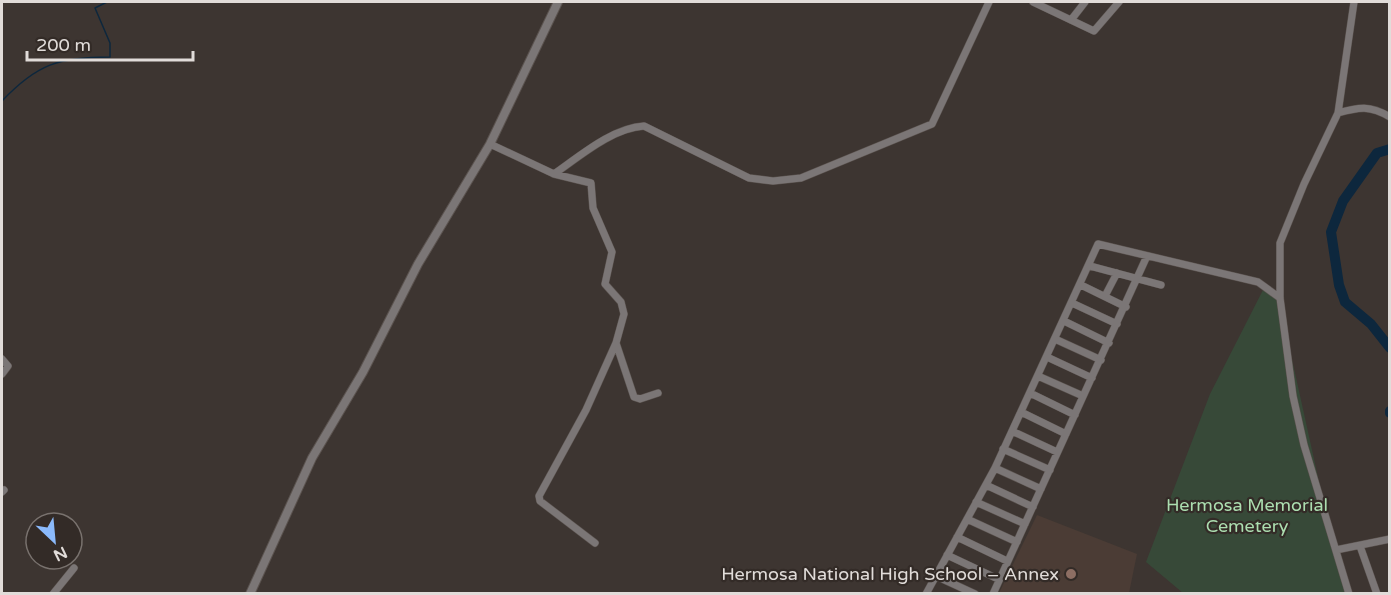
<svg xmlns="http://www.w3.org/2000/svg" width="1391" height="595" viewBox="0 0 1391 595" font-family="'Varela Round',sans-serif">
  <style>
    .built { fill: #4b3c35 }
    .green { fill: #374938 }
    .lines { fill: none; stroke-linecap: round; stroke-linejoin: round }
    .stream { stroke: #0d273d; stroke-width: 1.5 }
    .river { stroke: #0d273d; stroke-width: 10 }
    .minor-casing { stroke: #5b534f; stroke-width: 8 }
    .tertiary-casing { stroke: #5b534f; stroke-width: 10 }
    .minor { stroke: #7b7676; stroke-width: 7 }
    .tertiary { stroke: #7b7676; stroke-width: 8 }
    .education-dot { fill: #8d6e63; stroke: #332b27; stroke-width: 2 }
    .labels { text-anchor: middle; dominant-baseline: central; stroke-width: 4.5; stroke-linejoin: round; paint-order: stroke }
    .park-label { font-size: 18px; fill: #acdeb0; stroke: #332b27 }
    .poi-label { font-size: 18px; fill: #e1dcd9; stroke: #332b27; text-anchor: end }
  </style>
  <rect width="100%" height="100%" fill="#3d3531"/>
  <!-- built -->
  <path class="built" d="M1037 515 1137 554 1129 593H999Z"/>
  <!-- green -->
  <path class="green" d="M1264 288 1278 296 1333 545 1347 593H1183L1146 562 1210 394Z"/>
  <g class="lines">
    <!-- stream -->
    <path class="stream" d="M2 101C37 64 59 57 110 57V43L95 8 107 2"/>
    <!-- river -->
    <path class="river" d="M1390 149 1377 153 1343 201 1331 232 1339 285 1345 302 1371 324 1390 348
      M1390 411V413"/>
    <defs>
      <path id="minor" d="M1033 2 1094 31 1119 2
        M1071 20 1085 2
        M1338 113C1359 107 1370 105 1390 117
        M490 144 554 174C580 156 612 128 644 126L749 178 773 181 801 178 932 124 989 2
        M554 174 591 183 593 208 612 252 605 284 621 302 624 314 616 343 586 410 539 496 540 501 595 543
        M1090 266 1161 285
        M1081 285 1126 307
        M1105 296 1117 273
        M1072 303 1117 324
        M1064 321 1109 343
        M1055 339 1101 360
        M616 343 634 397 640 399 658 393
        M1047 357 1092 378
        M2 359 8 366 2 374
        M1038 376 1083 396
        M1030 393 1075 415
        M1021 412 1066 434
        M1012 431 1057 452
        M1003 449 1050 470
        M995 468 1041 489
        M986 485 1033 507
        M2 492 4 490
        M976 502 1025 524
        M967 519 1017 542
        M957 537 1007 561
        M1360 546 1377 594
        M1336 550 1390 539
        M947 555 998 579
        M936 576 975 594
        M53 594 74 568
        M926 594 995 468 1098 244 1258 282 1280 298
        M993 594 1147 256
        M1349 594 1304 445 1293 396 1280 298V243L1304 184 1338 113 1354 2"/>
      <path id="tertiary" d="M250 594 312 458 363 372 418 264 490 144 558 2"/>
    </defs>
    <!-- minor casing -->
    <use href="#minor" class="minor-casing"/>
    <!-- tertiary casing -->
    <use href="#tertiary" class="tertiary-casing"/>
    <!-- minor -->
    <use href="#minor" class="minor"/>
    <!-- tertiary -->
    <use href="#tertiary" class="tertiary"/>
  </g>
  <!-- markers -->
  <circle class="education-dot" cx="1071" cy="574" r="6"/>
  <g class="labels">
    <!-- park labels -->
    <g class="park-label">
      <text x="1247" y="505">Hermosa Memorial<tspan x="1247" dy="21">Cemetery</tspan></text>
    </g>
    <!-- poi labels -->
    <g class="poi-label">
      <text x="1059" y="574">Hermosa National High School – Annex</text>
    </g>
  </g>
  <!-- border -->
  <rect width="1391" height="595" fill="none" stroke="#e1dcd9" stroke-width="6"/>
  <!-- north arrow -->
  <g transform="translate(54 541) rotate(154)"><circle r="28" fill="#332b27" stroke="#79726e" stroke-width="1.5"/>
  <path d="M0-4.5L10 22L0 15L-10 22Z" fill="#8bbafc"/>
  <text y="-9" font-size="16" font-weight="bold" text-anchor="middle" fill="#e1dcd9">N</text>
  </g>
  <!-- scale -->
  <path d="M27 51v9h166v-9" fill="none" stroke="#e1dcd9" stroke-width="3"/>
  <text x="36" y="51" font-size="18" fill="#e1dcd9" stroke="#332b27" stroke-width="4.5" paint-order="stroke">200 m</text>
</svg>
